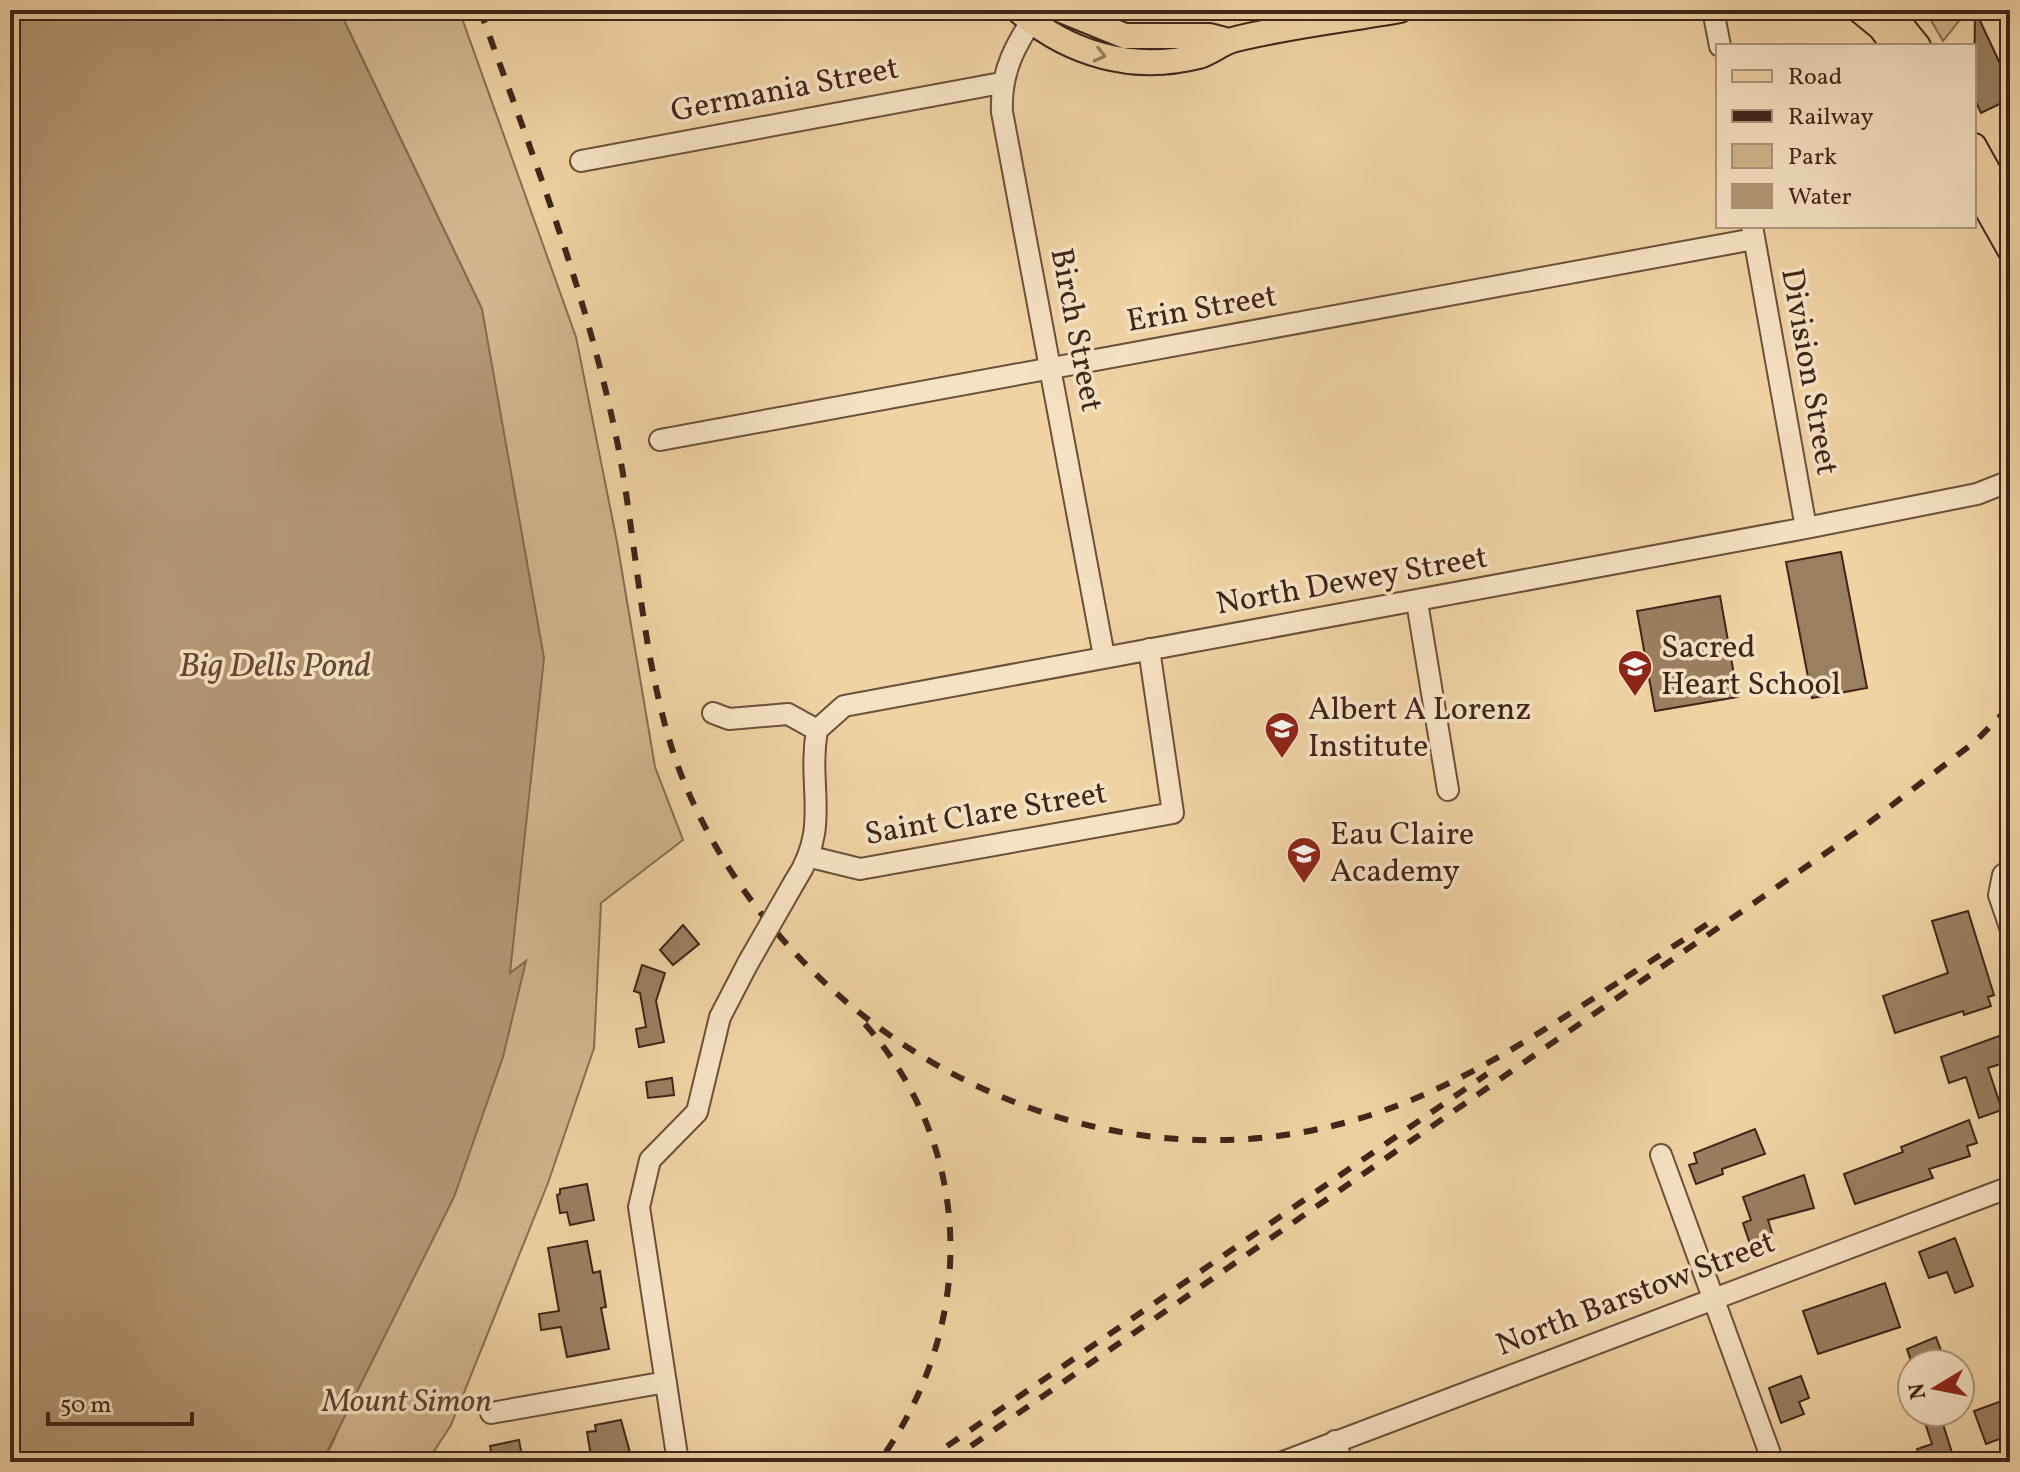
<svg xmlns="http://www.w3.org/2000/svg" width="2020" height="1472" viewBox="0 0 2020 1472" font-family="Vollkorn,serif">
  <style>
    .green { fill: #d2b58c; stroke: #886d53; stroke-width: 2 }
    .water { fill: #b49774; stroke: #856950; stroke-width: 2 }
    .building { fill: #9b7f61; stroke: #3f251a; stroke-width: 2 }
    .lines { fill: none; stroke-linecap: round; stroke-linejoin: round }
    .minor-casing { stroke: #6b503c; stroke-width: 24 }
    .major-casing { stroke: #3f251a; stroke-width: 28 }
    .minor { stroke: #f5e2c3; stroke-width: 20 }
    .major { stroke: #f0d2a3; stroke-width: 24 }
    .rail { stroke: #3f251a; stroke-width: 6; stroke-dasharray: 14 14; stroke-linecap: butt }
    .minor-bridge-casing { stroke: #6b503c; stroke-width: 24; stroke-linecap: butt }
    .minor-bridge { stroke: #f5e2c3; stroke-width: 20 }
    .oneway { stroke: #987c5e }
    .labels { text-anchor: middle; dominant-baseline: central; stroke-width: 7; stroke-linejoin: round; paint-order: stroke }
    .street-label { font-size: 32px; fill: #3f251a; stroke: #f5e2c3 }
    .poi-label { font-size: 32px; fill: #3f251a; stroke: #f5e2c3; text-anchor: start }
    .park-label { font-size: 32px; font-style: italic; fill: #5c4231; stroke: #f5e2c3 }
    .water-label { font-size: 34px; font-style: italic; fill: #624735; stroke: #f5e2c3 }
  </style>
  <rect width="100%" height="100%" fill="#f0d2a3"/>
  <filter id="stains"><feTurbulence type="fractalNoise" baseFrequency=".0025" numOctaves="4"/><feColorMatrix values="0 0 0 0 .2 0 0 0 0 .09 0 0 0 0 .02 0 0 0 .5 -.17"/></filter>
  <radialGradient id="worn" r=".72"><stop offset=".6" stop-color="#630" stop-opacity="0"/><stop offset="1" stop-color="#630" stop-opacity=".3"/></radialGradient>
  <!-- green -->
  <path class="green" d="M339 10H459L576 337 617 542 655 767 683 840 601 903 594 1048 548 1183 451 1425 427 1462H322L333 1442 525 962 510 974 482 309Z
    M1925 10H1960L1962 17 1943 41Z"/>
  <!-- water -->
  <path class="water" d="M10 10H339L482 309 544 658 510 973 526 961 503 1057 454 1197 322 1462H10Z"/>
  <!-- building -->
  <path class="building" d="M1975 10 2010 85V99L1981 113 1974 98Z
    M1841 552 1867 688 1812 698 1786 562Z
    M1720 596 1738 697 1655 711 1637 611Z
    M1968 911 1994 995 1988 997 1991 1006 1964 1015 1963 1011 1895 1033 1883 996 1948 973 1932 921Z
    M683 925 699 944 673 965 660 950Z
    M642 965 665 973 656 1001 664 1042 639 1047 636 1029 646 1027 640 993 634 991Z
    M1999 1036 2002 1044 2010 1041V1061L1988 1068 2002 1110 1979 1118 1966 1077 1949 1083 1941 1057Z
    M672 1078 674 1095 648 1098 646 1082Z
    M1969 1120 1977 1143 1967 1146 1970 1156 1929 1169 1933 1178 1855 1204 1844 1174 1903 1152 1901 1147Z
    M1755 1129 1765 1154 1722 1169 1723 1174 1696 1184 1689 1165 1697 1163 1694 1153Z
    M1804 1175 1814 1208 1768 1220 1773 1236 1750 1244 1743 1223 1751 1220 1743 1197Z
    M587 1184 594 1220 570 1225 567 1212 560 1213 557 1195 560 1194V1189Z
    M1955 1238 1973 1286 1955 1293 1947 1272 1929 1278 1919 1252Z
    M587 1241 593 1273 600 1271 606 1307 601 1308 609 1349 567 1357 561 1327 541 1330 539 1314 559 1311 548 1248Z
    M1885 1283 1900 1327 1818 1354 1803 1311Z
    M1936 1337 1946 1364H1912L1907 1349Z
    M1801 1376 1809 1398 1799 1402 1804 1414 1781 1423 1769 1388Z
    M2010 1398V1420L2004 1422 2008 1436 1986 1444 1974 1411Z
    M621 1420 631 1456 592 1462 587 1432 596 1431 595 1425Z
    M1942 1421 1955 1462H1922L1917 1449 1932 1444 1926 1426Z
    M519 1440 523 1462H493L490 1446Z"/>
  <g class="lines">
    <defs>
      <path id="minor" d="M1039 10C1016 43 1000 71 1002 112L1104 656
        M1713 10 1720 46
        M581 161 1001 83
        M1752 226 1806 528
        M660 440 1754 239
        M1417 602 1448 790
        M713 713 729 719 788 714 817 730
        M817 730 844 706 1806 528 1977 494 2010 481
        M811 857 860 869 1173 813 1149 649
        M2010 870 2003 875 1999 895 2010 927
        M795 881C831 827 807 788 817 730
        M1661 1155 1773 1462
        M491 1413 666 1382
        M1335 1441 1342 1462
        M678 1462 639 1207 650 1160 697 1112 720 1017 748 963
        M1283 1462 2010 1187"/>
      <path id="major" d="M1018 10C1068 54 1133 73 1199 56 1211 52 1220 44 1232 40 1286 26 1345 20 1400 10
        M1061 10 1125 36H1210L1229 41
        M1859 10 1881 28 1894 46
        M1889 10 1918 46
        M1974 146 2010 211
        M1974 186 2010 250"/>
    </defs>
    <!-- minor casing -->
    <use href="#minor" class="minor-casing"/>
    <!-- major casing -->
    <use href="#major" class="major-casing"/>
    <!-- minor -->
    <use href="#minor" class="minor"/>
    <!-- major -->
    <use href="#major" class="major"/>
    <!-- rail -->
    <path class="rail" d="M480 10C532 153 588 296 618 446 639 555 643 687 687 789 795 1039 1084 1197 1351 1121 1455 1092 1544 1030 1634 972
      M1625 978 1709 923
      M865 1024C977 1152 976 1327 879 1462
      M924 1462 1487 1074
      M948 1462 1862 828 1976 741 2010 706"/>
    <defs>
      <path id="minor-bridge" d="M748 963 795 881"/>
    </defs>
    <!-- minor-bridge casing -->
    <use href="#minor-bridge" class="minor-bridge-casing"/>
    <!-- minor-bridge -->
    <use href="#minor-bridge" class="minor-bridge"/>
  </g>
  <!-- one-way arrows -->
  <defs><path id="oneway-chevron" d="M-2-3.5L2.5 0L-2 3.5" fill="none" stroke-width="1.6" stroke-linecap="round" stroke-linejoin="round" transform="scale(2)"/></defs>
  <use class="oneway" href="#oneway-chevron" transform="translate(1100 55) rotate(14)"/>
  <!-- icons -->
  <defs>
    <symbol id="school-pin" viewBox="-11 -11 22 30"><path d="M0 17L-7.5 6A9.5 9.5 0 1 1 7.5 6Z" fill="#8f2418" stroke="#f5e2c3"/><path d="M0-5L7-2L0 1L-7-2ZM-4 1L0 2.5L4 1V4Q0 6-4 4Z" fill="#fff"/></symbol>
  </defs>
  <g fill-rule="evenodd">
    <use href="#school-pin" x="1615" y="647" width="40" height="54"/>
    <use href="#school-pin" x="1262" y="709" width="40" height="54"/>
    <use href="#school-pin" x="1284" y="834" width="40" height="54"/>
  </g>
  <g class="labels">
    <!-- street labels -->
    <g class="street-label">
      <text transform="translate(785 91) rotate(-11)">Germania Street</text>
      <text transform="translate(1202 310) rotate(-10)">Erin Street</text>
      <text transform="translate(1075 330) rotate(79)">Birch Street</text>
      <text transform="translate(1808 372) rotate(80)">Division Street</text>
      <text transform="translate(1352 582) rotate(-10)">North Dewey Street</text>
      <text transform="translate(986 815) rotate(-10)">Saint Clare Street</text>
      <text transform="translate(1636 1295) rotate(-21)">North Barstow Street</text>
    </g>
    <!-- poi labels -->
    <g class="poi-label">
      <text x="1661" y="649">Sacred<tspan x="1661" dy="37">Heart School</tspan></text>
      <text x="1308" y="711">Albert A Lorenz<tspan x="1308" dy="37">Institute</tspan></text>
      <text x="1330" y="836">Eau Claire<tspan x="1330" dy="37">Academy</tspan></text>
    </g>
    <!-- park labels -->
    <g class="park-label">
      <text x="407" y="1403">Mount Simon</text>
    </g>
    <!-- water labels -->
    <g class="water-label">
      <text x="275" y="667">Big Dells Pond</text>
    </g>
  </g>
  <!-- margin -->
  <rect width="2020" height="1472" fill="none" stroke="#f0d2a3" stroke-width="40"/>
  <rect x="12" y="12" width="1996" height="1448" fill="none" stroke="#3f251a" stroke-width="4"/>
  <rect x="20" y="20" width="1980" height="1432" fill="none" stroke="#3f251a" stroke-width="2"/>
  <!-- legend -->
  <rect x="1716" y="44" width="260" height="184" fill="#f5e2c3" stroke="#ac967f" stroke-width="2"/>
  <rect x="1732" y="70" width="40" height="12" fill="#f0d2a3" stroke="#ac967f" stroke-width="2"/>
  <text x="1788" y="84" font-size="24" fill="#3f251a">Road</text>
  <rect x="1732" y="110" width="40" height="12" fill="#3f251a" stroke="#ac967f" stroke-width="2"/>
  <text x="1788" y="124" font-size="24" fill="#3f251a">Railway</text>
  <rect x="1732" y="144" width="40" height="24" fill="#d2b58c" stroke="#ac967f" stroke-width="2"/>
  <text x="1788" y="164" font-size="24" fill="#3f251a">Park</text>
  <rect x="1732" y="184" width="40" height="24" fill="#b49774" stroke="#ac967f" stroke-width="2"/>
  <text x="1788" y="204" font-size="24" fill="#3f251a">Water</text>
  <!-- north arrow -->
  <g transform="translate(1936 1388) rotate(260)"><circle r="38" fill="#f5e2c3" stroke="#ac967f" stroke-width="2"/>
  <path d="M0-6L14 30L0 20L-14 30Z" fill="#8f2418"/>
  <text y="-12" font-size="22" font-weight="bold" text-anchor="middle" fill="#3f251a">N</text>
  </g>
  <!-- scale -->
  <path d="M48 1412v12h144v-12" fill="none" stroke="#3f251a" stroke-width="4"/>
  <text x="60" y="1412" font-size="24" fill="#3f251a" stroke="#f5e2c3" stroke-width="6" paint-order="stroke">50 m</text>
  <rect width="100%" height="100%" filter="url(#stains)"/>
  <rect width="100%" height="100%" fill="url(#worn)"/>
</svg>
